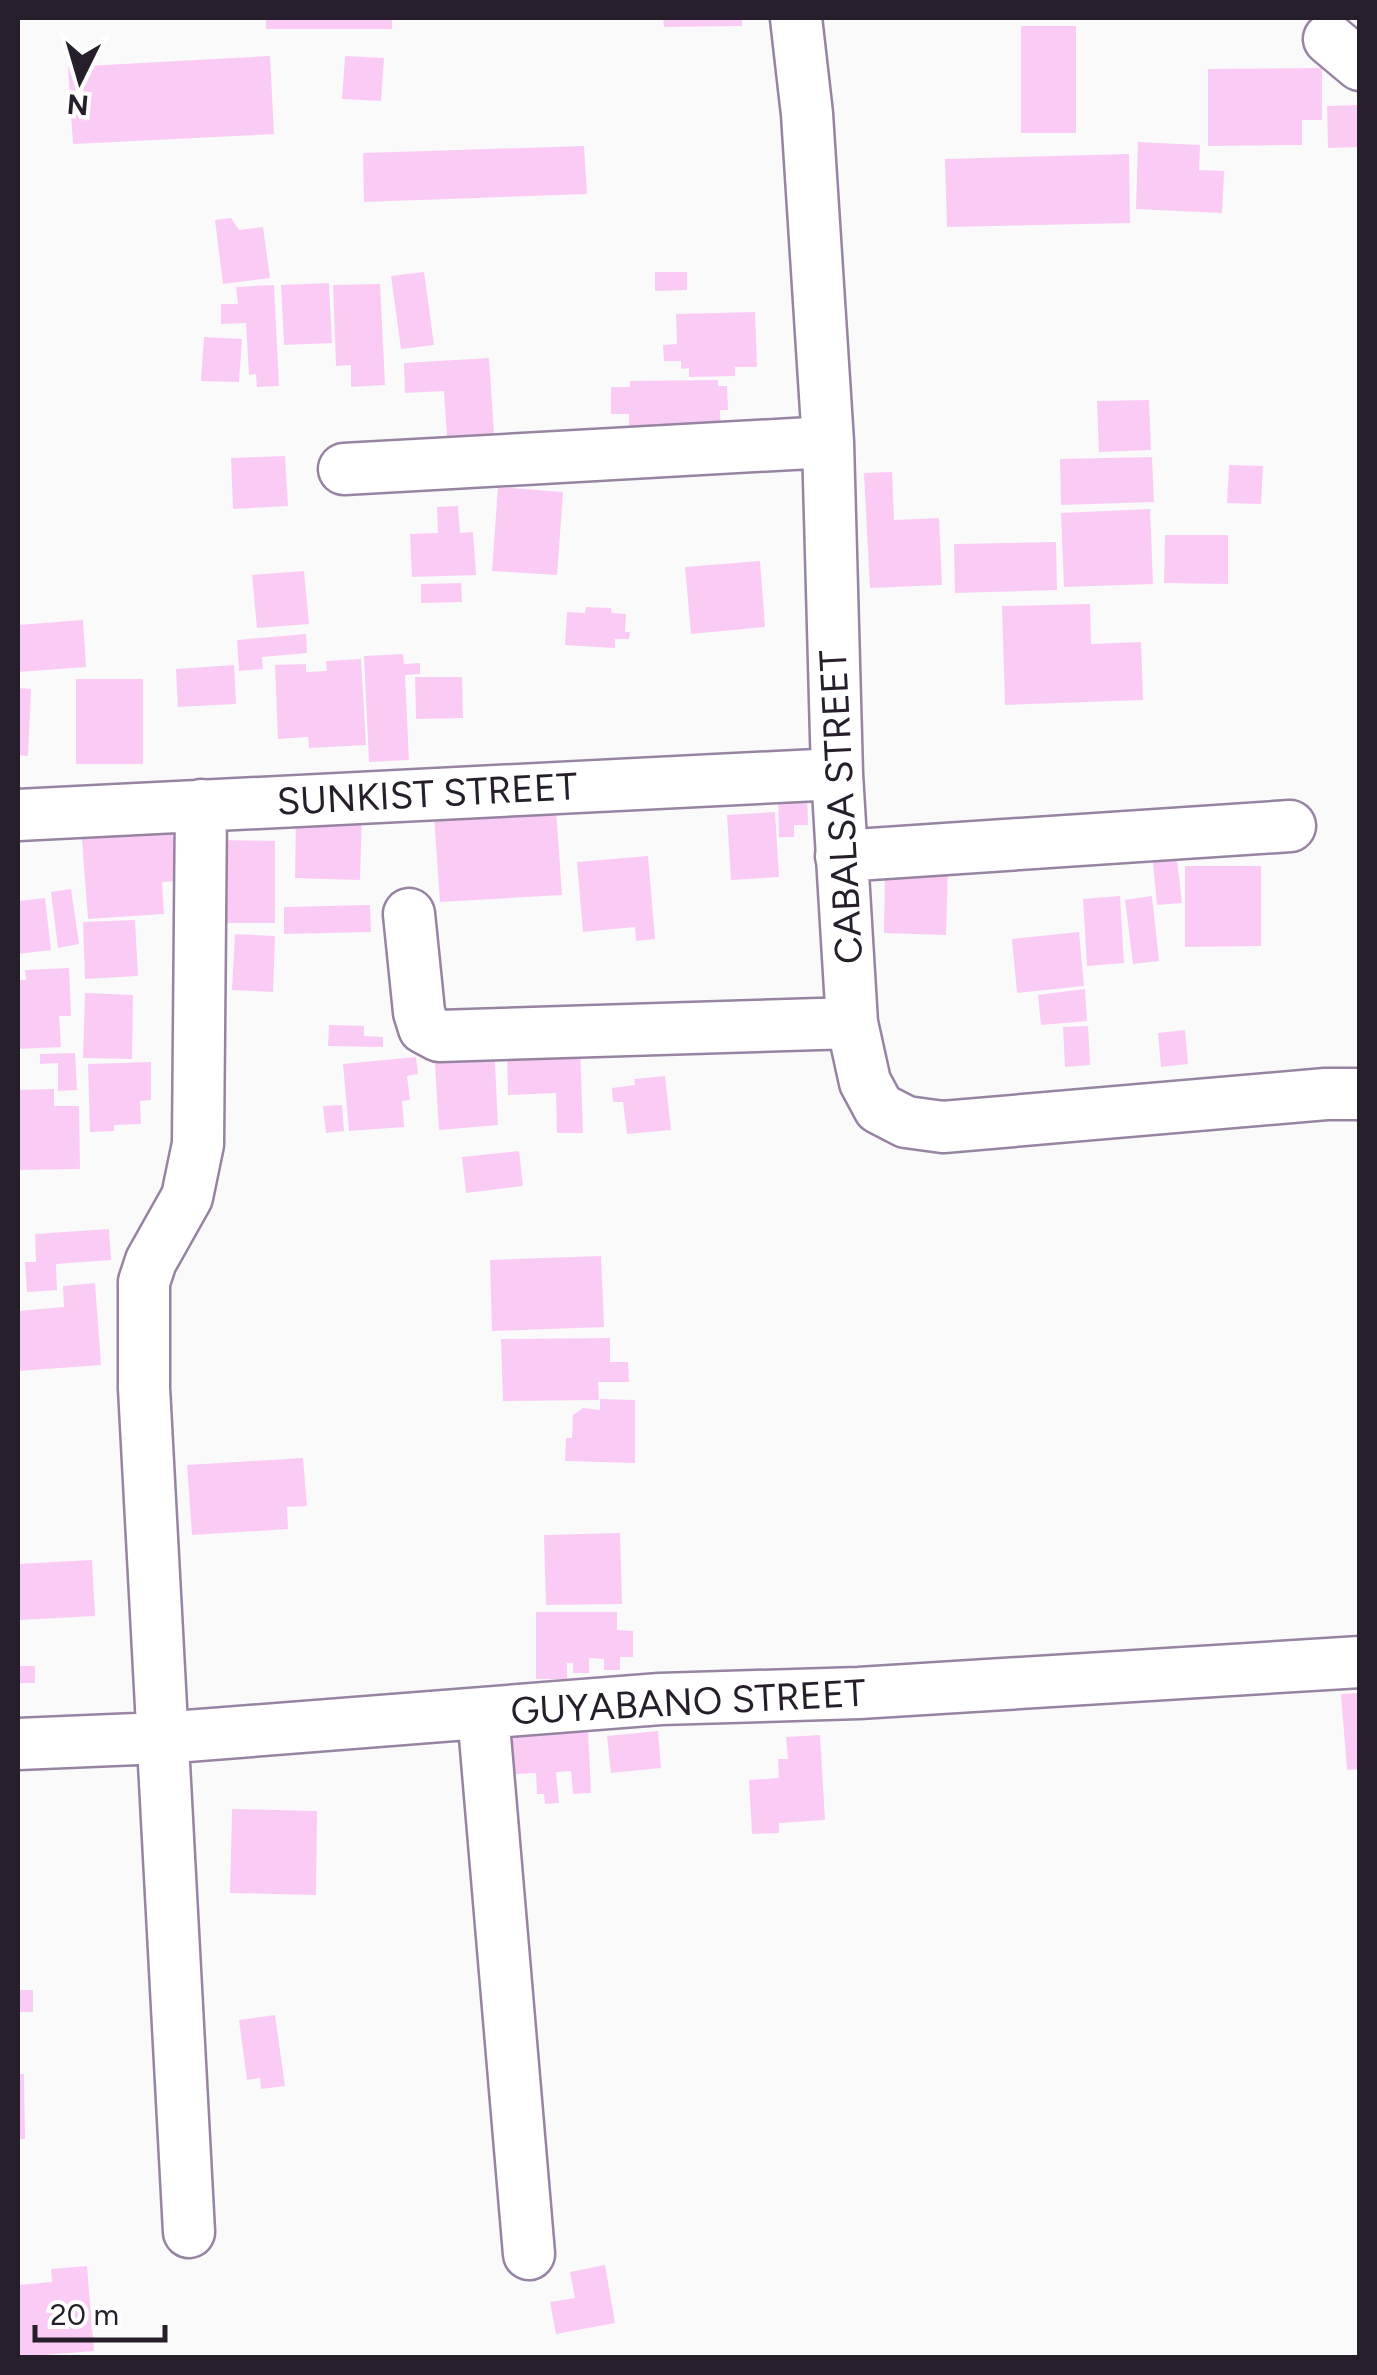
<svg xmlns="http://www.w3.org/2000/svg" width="1377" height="2375" viewBox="0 0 1377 2375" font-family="Figtree,sans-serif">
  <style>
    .building { fill: #faccf5 }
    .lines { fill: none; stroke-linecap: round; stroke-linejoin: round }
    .minor-casing { stroke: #9684a2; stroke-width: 55 }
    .minor { stroke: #fff; stroke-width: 50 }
    .labels { text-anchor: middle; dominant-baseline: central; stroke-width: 10; stroke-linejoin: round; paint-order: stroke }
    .street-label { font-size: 38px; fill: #261f2b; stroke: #fff }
  </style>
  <rect width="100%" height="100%" fill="#fafafa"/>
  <!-- building -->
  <path class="building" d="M266 18H392V29H266Z
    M663 18H742V26L664 27Z
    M1021 26H1076V133H1021Z
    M270 56 274 134 73 144 68 67Z
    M345 56 384 58 381 101 342 99Z
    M1322 68V120H1302V145L1208 146V69Z
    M1360 105V147L1328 148 1327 106Z
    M1138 142 1200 145 1199 170 1224 171 1222 213 1136 209Z
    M584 146 587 194 364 202 363 153Z
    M1129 154 1130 223 947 227 945 159Z
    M231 218 239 230 263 227 270 278 223 284 215 220Z
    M424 272 434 345 401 349 391 276Z
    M655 272H687V290L655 291Z
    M329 283 332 343 284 345 281 285Z
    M380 284 385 385 351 387V365L336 366 333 285Z
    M274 285 279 386 257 387 256 374 249 375 246 323 221 324V304H238L236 287Z
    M755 312 757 367H735V376L689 377V368L681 369V361H664L663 345 677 344 676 314Z
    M204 337 242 339 239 382 201 381Z
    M489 358 494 434 447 437 444 391 405 393 404 363Z
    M718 380V386H727L728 410H720L721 434 629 435V414H611V387H630V381Z
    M1149 400 1151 450 1099 452 1097 401Z
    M285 456 288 506 233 509 231 458Z
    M1152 457 1154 502 1061 505 1060 459Z
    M1229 465 1263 466 1261 504 1227 503Z
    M892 472 894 520 939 518 942 585 870 588 864 473Z
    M498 487 563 492 557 575 492 571Z
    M458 506 460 533 473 532 476 575 412 577 410 534 438 533 437 507Z
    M1150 509 1153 584 1064 587 1061 513Z
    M1165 535H1228V584L1164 583Z
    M1056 542 1057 590 955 593 954 544Z
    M760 561 765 627 691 634 685 567Z
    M304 571 309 624 257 628 252 575Z
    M461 583 462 602 421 603V584Z
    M1090 604 1091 644 1141 642 1143 700 1005 705 1002 606Z
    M586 607 611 608 612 613 626 614 625 632H630L629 639H615V648L565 645 567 612 585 613Z
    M83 620 86 667 18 672V625Z
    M306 634 307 653 262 657 263 669 239 671 237 640Z
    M403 654 404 664 420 663V674L405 675 409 760 369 762 364 656Z
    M361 659 366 745 309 748 308 737 278 739 275 665 306 664V672L327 671 326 661Z
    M234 665 236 704 178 707 176 669Z
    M415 677H462L463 718 416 719Z
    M76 679H143V764H76Z
    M18 688 31 689 28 756 18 755Z
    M778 793H807L808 825H794V837H779Z
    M556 810 562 895 440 902 434 816Z
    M171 812 176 881 162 882 164 914 88 919 81 827Z
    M775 812 779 877 731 880 727 815Z
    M296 813 362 814 360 880 295 878Z
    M222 840 275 841V923H221Z
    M1176 851 1182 903 1157 905 1152 853Z
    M648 856 655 939 636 941 635 927 583 932 577 862Z
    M885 866 948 867 946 935 884 933Z
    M1185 866H1261V946L1185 947Z
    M71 889 79 944 58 948 51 892Z
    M1120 896 1124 963 1087 966 1083 899Z
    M1152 896 1159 961 1133 964 1125 900Z
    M45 898 51 950 18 954V901Z
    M370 905 371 932 284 934V907Z
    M135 920 138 976 85 979 83 922Z
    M1079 932 1084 986 1017 993 1012 939Z
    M235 934 275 936 273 992 232 990Z
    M69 968 71 1016H59L61 1047 18 1049V980H26L25 970Z
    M1085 989 1087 1021 1041 1025 1038 995Z
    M85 993 133 995 132 1059 83 1058Z
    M329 1025 364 1026V1036L383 1037V1047L328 1046Z
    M1088 1026 1090 1065 1065 1067 1063 1027Z
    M1185 1030 1188 1064 1161 1067 1158 1033Z
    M494 1045 498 1125 439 1130 434 1048Z
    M580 1048 583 1133H557L556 1093 508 1095 507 1050Z
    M75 1053 77 1090 58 1091V1063L40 1064V1054Z
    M416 1057 418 1074 407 1076 410 1100 402 1101 404 1127 349 1131 343 1064Z
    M151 1062V1100L140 1101 141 1124 114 1125V1131L90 1132 88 1064Z
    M665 1076 671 1130 627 1134 623 1102H613L612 1088 635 1085 634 1079Z
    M54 1089V1106H79L80 1169 18 1170V1090Z
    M342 1105 344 1131 326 1133 323 1106Z
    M519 1151 523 1186 466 1193 462 1157Z
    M109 1229 111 1260 56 1264 57 1290 27 1292 25 1262H36L35 1234Z
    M601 1256 604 1327 492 1331 490 1260Z
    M95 1283 101 1365 18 1371V1311L64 1307 63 1286Z
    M610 1338V1362H628L629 1382H598L599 1400 503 1401 501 1339Z
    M600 1399 635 1400V1463L565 1461 566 1438H572L573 1415 583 1408 600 1410Z
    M303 1458 307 1506 287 1507 288 1529 192 1535 187 1465Z
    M620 1533 622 1604 546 1605 544 1535Z
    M92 1560 95 1616 18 1620V1564Z
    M536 1612H617V1630L633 1631V1657H620V1670H604V1659L589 1658V1673H573V1663H567V1679H536Z
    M18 1666H35V1683H18Z
    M1360 1693V1769L1347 1770 1341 1694Z
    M587 1709 591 1793 573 1794 571 1771 556 1772 559 1803 545 1804 544 1794H537L536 1773 501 1775 498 1714Z
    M658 1731 661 1768 611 1773 607 1736Z
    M820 1735 825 1820 779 1823V1833L752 1834 749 1780 779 1778 778 1759H788L786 1737Z
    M232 1809 317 1811 316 1895 230 1893Z
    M18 1990H33V2012H18Z
    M275 2015 285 2086 261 2089 260 2078 247 2080 239 2020Z
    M18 2074H24L25 2139H18Z
    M605 2265 615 2323 556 2334 550 2302 575 2298 570 2272Z
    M87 2266 94 2351 18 2357V2285L52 2282 51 2269Z"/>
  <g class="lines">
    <defs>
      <path id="minor" d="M796 18 807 114 828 442 837 774 852 1023 865 1082 879 1108 906 1122 943 1127 1326 1094H1360
        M1329 39 1360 65
        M344 469 828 442
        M18 815 837 774
        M841 856 1290 826
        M409 914 419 1012 424 1028 439 1036 852 1023
        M483 1713 529 2254
        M18 1744 161 1738 660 1699 859 1693 1360 1662
        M189 2232 144 1388V1282L151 1261 187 1197 198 1144 201 805"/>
    </defs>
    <!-- minor casing -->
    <use href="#minor" class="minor-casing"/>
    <!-- minor -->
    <use href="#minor" class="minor"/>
  </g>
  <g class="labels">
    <!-- street labels -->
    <g class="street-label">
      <text transform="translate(427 794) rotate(-3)">SUNKIST STREET</text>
      <text transform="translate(841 807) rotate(-93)">CABALSA STREET</text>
      <text transform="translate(688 1702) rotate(-3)">GUYABANO STREET</text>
    </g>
  </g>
  <!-- border -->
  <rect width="1377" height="2375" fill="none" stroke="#261f2b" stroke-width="40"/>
  <!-- north arrow -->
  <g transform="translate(80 80) rotate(185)" stroke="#ffffff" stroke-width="8" paint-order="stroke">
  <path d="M0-8L18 38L0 25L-18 38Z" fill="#261f2b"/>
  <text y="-15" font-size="28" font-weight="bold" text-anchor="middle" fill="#261f2b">N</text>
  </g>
  <!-- scale -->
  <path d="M35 2325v15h130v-15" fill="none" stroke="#261f2b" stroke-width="5"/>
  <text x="50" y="2325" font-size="30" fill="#261f2b" stroke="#ffffff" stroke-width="8" paint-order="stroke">20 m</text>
</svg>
